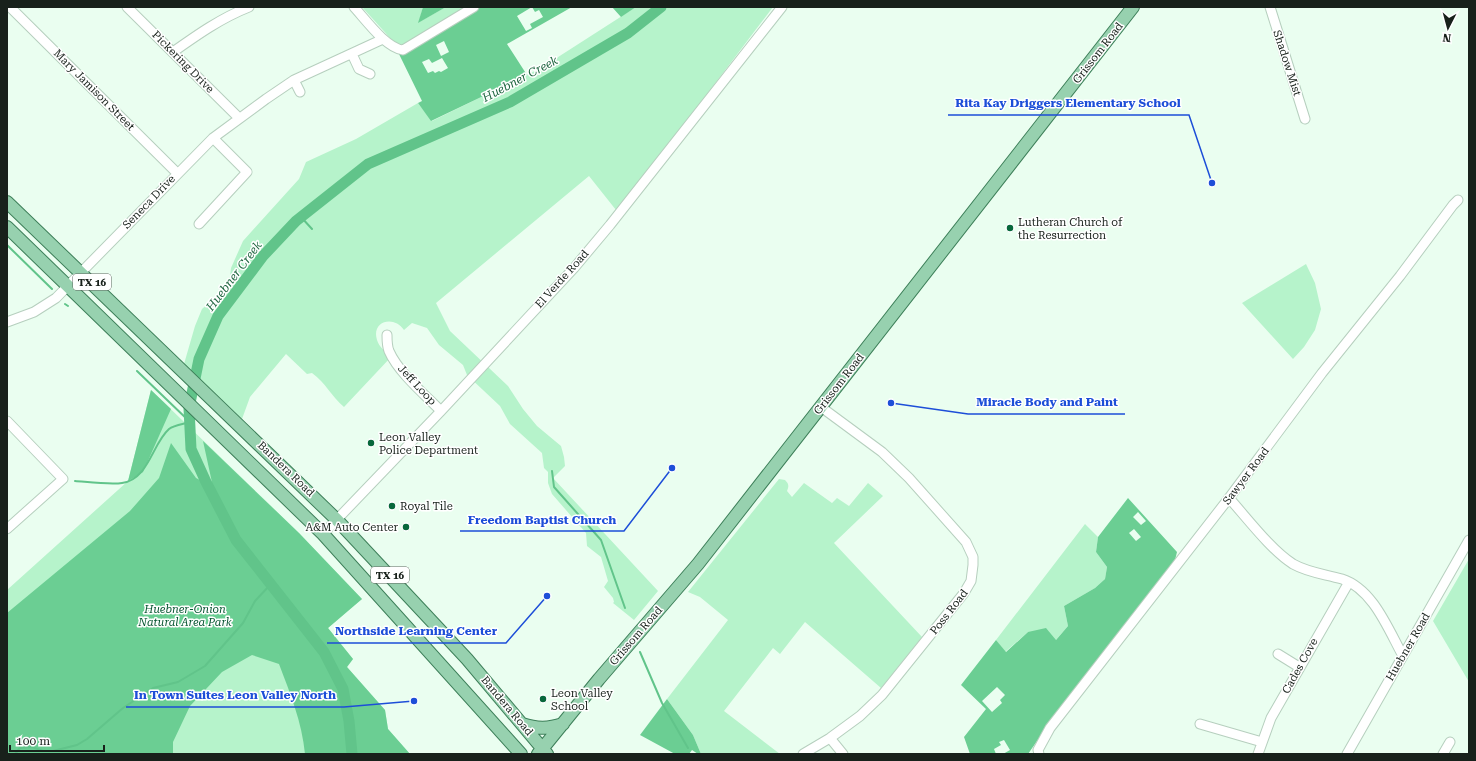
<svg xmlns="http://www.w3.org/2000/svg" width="1476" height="761" viewBox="0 0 1476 761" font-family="'Roboto Serif',serif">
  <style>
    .green { fill: #b6f3cb }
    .forest { fill: #6bce93; fill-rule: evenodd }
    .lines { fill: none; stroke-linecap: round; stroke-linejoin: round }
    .stream { stroke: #61c48a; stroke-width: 2 }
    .river { stroke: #61c48a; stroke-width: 11 }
    .minor-casing { stroke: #b6cfbe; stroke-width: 11 }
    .major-casing { stroke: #3d7f59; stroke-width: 14 }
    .minor { stroke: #fff; stroke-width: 9 }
    .major { stroke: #97d1af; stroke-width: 12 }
    .poi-dot { fill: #07673b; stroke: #fff; stroke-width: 1.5 }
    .labels { text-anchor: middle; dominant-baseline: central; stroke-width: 3; stroke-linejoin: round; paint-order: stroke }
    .shield { fill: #fff; stroke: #5d645f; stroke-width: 1 }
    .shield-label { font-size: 10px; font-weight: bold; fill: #18211b }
    .street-label { font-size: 11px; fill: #18211b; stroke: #fff }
    .poi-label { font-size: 11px; fill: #18211b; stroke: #fff; text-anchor: start }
    .park-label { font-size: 11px; font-style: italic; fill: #055530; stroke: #fff }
    .water-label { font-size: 12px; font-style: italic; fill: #206741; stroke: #fff }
    .leader { fill: none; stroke: #1d4ed8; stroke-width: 1.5 }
    .callout-dot { fill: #1d4ed8; stroke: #fff; stroke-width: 1.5 }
    .callout-label { font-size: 12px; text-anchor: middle; font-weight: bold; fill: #1d4ed8; stroke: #fff; stroke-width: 3; stroke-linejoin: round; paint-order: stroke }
  </style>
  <rect width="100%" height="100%" fill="#eafef0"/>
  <!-- green -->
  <path class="green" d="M362 7H423L419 22 446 7H475L398 52 391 39Z
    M636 7H773L704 98 616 210 589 176 436 303 450 331 508 386 523 409 537 426 561 446 564 457 565 466 553 478 658 591 634 620 613 603 614 602 613 598 604 587 608 581 601 557 587 546 586 533 552 494 548 483V472L544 468 542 453 510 424 500 406 467 375 463 365 439 345 427 328 412 323 404 330C394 315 371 321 377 340 379 347 386 352 391 357L344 407C332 397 325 382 312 373L307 374 286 354 250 397 242 419 184 364 195 326 202 309 229 285 231 268 243 241 299 179 306 162 356 139 418 103 432 121 541 68Z
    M1306 264 1315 283 1321 309 1315 330 1304 347 1293 359 1242 303Z
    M151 390 299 533 362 599 328 628 353 659 347 667 385 710 388 729 410 754H7V590L128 481Z
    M779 479 785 480C789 484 789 486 787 491L792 497 804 483 832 503 837 498 849 506 868 483 883 496 834 543 922 637 881 688 805 622 780 654 773 648 724 711 780 754H701L693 735 667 699 728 620 700 597 688 592Z
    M1085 524 1098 537 1096 552 1107 567 1105 579 1095 588 1064 606 1068 626 1055 641 1028 632 1005 652 996 640Z
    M1469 559V682L1433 621Z"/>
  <!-- forest -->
  <path class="forest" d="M423 7H446L418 23Z
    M475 7H572L507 44 527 75 431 121 418 103 422 101 398 52ZM532 7 535 12 539 10 543 17 530 24 532 28 526 31 517 16ZM444 41 449 52 441 56 436 45ZM442 58 448 68 441 72 439 71 435 73 433 71 428 73 422 62 429 59 432 63Z
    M612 7H636L621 17Z
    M151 390 171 409 143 472 128 481Z
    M203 441 299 533 362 599 328 628 353 659 347 667 385 710 388 729 410 754H305C302 722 290 693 279 664L252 655 222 672 190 706 173 742V754H7V613L130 511 159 478 171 443 196 478 213 487Z
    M1128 498 1177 552 1175 560 1060 708 1028 754H1003L1010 750 1004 740 999 742 1001 745 994 749 996 754H970L964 737 986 709 961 685 996 640 1006 652 1028 632 1046 628 1056 640 1068 626 1064 606 1095 588 1105 579 1107 567 1096 552 1098 537ZM1138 512 1146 521 1141 525 1133 517ZM1134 529 1141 537 1136 541 1129 533ZM997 687 1005 695 1000 700 1002 703 992 712 982 701Z
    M667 699 693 735 701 754H698L692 750 689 754H675L640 735Z"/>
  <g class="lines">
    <!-- stream -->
    <path class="stream" d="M301 217 312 229
      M7 245 52 289
      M65 304 68 306
      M552 471 554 487 601 540 625 608
      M75 481C88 482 111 485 122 483 149 479 152 444 169 429 174 425 184 424 190 422L137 371
      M640 652 662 703 688 748
      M15 754 20 748 32 747 43 751H53L77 745 87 739 123 708 153 688 178 682 205 666 243 623 255 601 270 585"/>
    <!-- river -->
    <path class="river" d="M352 754 349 721 343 689 324 652 236 540 206 482 191 449 189 408 199 359 218 316 263 256 296 221 368 164 510 102 628 33 661 7"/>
    <defs>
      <path id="minor" d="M10 7 177 173
        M127 7 239 118
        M354 7C366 20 386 48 403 50L474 7
        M1270 7 1305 119
        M173 52C197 35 221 18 249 7
        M352 54 359 69 370 74
        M294 80 300 92
        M199 224 247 172 213 138
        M7 322 34 312 56 298 213 138 266 99 294 80 383 39
        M387 335C387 340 387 346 389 351 398 372 425 395 441 411
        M7 421 63 479 7 529
        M1229 498C1247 518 1271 550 1293 564 1309 573 1325 574 1342 579 1373 589 1388 629 1403 656
        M323 534 441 411 574 268 610 225 782 7
        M1278 654 1299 667
        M1200 724 1262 742
        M830 738 843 754
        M803 754 830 738 860 716 882 695 964 593 971 581 973 565V557L966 542 909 478 882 452 821 407
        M1039 754 1038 750 1050 728 1229 498 1322 373 1400 276 1453 205 1458 200
        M1258 754 1271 718 1349 582
        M1347 754 1469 540
        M1443 754 1450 742"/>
      <path id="major" d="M7 202 337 520 467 659 547 754
        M7 227 323 534 521 754
        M522 724C537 729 548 729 563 724
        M538 754 599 679 698 564 1133 7"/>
    </defs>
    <!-- minor casing -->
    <use href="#minor" class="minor-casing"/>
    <!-- major casing -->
    <use href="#major" class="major-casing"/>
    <!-- minor -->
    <use href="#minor" class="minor"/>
    <!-- major -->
    <use href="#major" class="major"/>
  </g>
  <!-- markers -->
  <g class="poi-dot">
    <circle cx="1010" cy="228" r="4"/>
    <circle cx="371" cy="443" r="4"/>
    <circle cx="392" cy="506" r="4"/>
    <circle cx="406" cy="527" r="4"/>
    <circle cx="543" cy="699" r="4"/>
  </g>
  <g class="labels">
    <!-- shield labels -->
    <g class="shield">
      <rect x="73" y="274" width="38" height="16" rx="3"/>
      <rect x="371" y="567" width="38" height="16" rx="3"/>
    </g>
    <g class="shield-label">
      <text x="92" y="282">TX 16</text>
      <text x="390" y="575">TX 16</text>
    </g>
    <!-- street labels -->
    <g class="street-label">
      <text transform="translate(1098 53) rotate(-52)">Grissom Road</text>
      <text transform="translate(183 62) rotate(45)">Pickering Drive</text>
      <text transform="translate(1287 63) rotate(72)">Shadow Mist</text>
      <text transform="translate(94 90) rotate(45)">Mary Jamison Street</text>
      <text transform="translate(149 202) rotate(-46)">Seneca Drive</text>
      <text transform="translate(562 279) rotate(-48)">El Verde Road</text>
      <text transform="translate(839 384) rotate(-52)">Grissom Road</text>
      <text transform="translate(417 385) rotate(47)">Jeff Loop</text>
      <text transform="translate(286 469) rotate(44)">Bandera Road</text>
      <text transform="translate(1246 476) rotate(-53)">Sawyer Road</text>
      <text transform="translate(949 612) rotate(-52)">Poss Road</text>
      <text transform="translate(636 636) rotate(-49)">Grissom Road</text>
      <text transform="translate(1408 647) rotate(-60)">Huebner Road</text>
      <text transform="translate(1300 666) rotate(-61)">Cades Cove</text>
      <text transform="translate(507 706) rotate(50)">Bandera Road</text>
    </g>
    <!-- poi labels -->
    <g class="poi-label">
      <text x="1018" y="222">Lutheran Church of<tspan x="1018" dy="13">the Resurrection</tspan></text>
      <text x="379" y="437">Leon Valley<tspan x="379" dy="13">Police Department</tspan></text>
      <text x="400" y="506">Royal Tile</text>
      <text x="398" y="527" text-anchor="end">A&amp;M Auto Center</text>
      <text x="551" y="693">Leon Valley<tspan x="551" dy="13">School</tspan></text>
    </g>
    <!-- park labels -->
    <g class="park-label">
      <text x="185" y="609">Huebner-Onion<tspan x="185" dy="13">Natural Area Park</tspan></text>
    </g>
    <!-- water labels -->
    <g class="water-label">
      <text transform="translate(520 79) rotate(-28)">Huebner Creek</text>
      <text transform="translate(234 276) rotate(-53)">Huebner Creek</text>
    </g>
  </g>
  <!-- callouts -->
  <path class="leader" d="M1212 183L1189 115H948M891 403L968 414H1125M672 468L624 531H460M547 596L506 643H327M414 701L344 707H126"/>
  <g class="callout-dot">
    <circle cx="1212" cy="183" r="4"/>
    <circle cx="891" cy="403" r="4"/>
    <circle cx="672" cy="468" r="4"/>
    <circle cx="547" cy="596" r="4"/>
    <circle cx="414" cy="701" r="4"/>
  </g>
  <g class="callout-label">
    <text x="1068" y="107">Rita Kay Driggers Elementary School</text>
    <text x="1047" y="406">Miracle Body and Paint</text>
    <text x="542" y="524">Freedom Baptist Church</text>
    <text x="416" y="635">Northside Learning Center</text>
    <text x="235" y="699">In Town Suites Leon Valley North</text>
  </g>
  <!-- border -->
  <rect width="1476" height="761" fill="none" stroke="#18211b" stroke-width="16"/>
  <!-- north arrow -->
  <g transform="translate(1448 28) rotate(186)" stroke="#ffffff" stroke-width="3" paint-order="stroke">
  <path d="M0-3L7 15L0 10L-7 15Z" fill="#18211b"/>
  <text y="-6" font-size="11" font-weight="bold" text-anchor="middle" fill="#18211b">N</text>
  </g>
  <!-- scale -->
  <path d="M10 745v6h94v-6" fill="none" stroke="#18211b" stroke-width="2"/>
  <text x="16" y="745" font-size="12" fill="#18211b" stroke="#ffffff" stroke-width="3" paint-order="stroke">100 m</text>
</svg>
